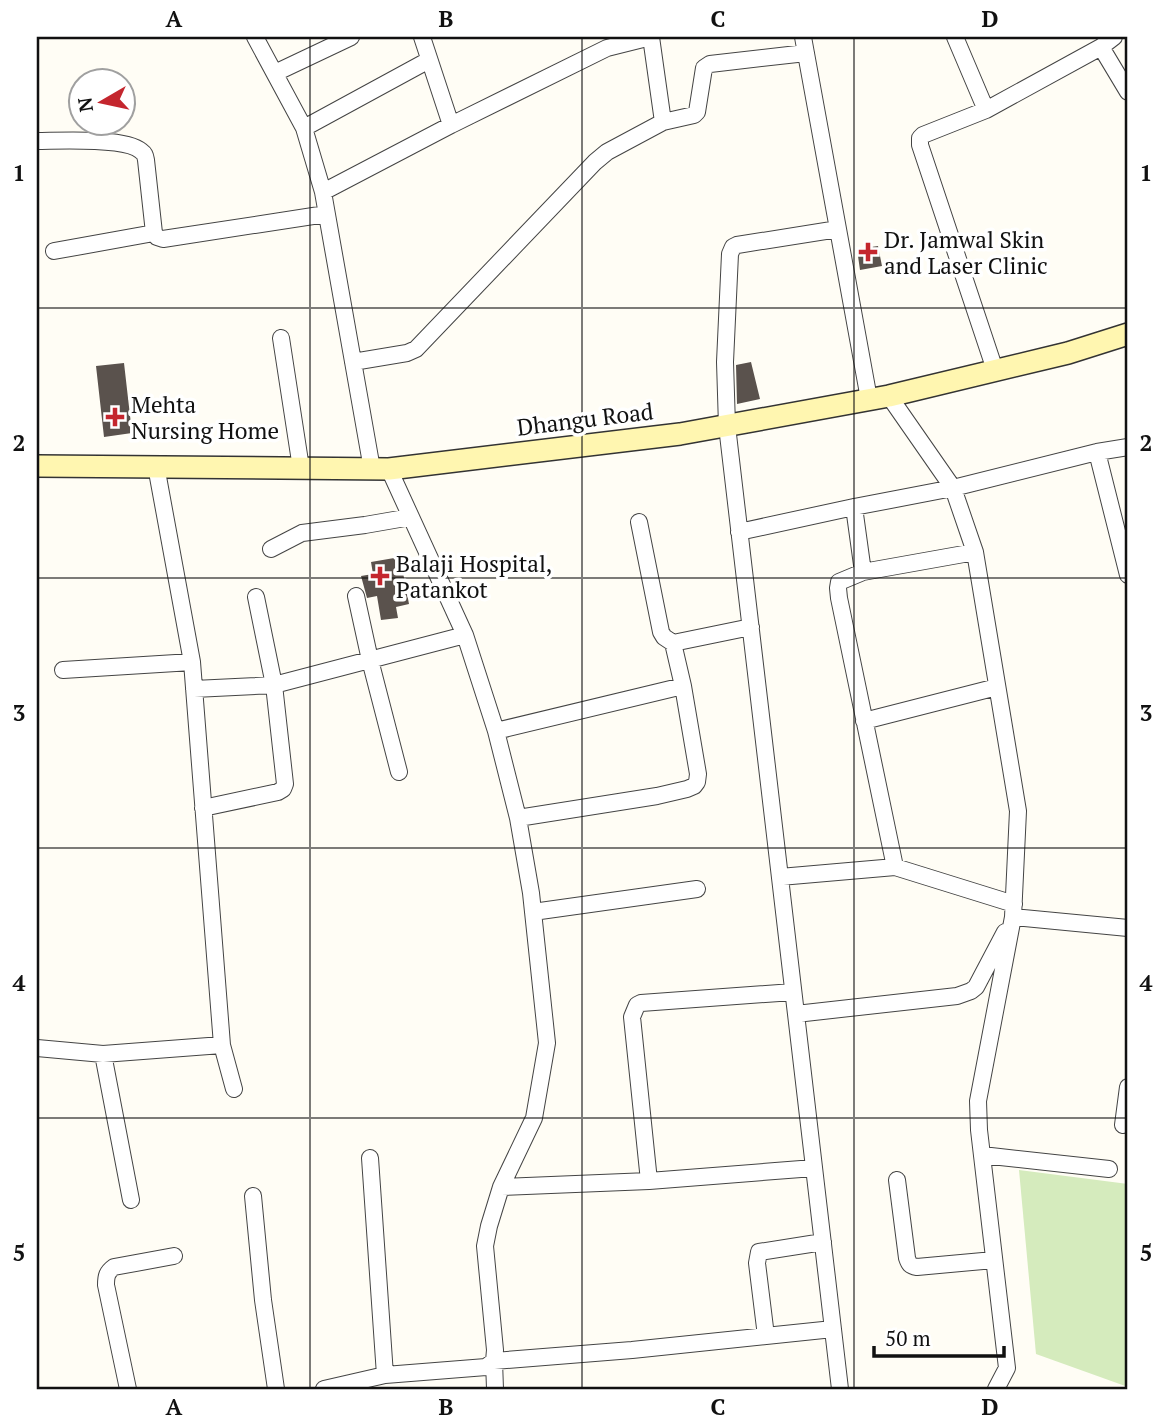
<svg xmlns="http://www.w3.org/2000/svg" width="1165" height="1426" viewBox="0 0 1165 1426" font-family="'PT Serif',serif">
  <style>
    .green { fill: #d5ebbd }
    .building { fill: #5a524d }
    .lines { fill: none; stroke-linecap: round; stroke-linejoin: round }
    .street-casing { stroke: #444; stroke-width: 18 }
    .secondary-casing { stroke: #333; stroke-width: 24 }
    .street { stroke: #fff; stroke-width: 16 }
    .secondary { stroke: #fff6b0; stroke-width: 21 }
    .grid { fill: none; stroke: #111; stroke-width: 2; stroke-opacity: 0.55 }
    .poi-dot { fill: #c4262e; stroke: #fff; stroke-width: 2.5 }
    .labels { text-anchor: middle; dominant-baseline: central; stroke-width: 7; stroke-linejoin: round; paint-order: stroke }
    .poi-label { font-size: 23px; fill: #111; stroke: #fff; text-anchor: start }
    .street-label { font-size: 23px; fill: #111; stroke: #fff }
    .neatline { fill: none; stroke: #111; stroke-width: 2.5 }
    .grid-label { font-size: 23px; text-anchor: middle; font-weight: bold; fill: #111 }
  </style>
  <rect width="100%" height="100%" fill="#fffdf5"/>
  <!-- green -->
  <path class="green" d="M1019 1170 1128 1184V1387L1036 1354Z"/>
  <!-- building -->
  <path class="building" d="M878 246 882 266 860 270 857 249Z
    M751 362 760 399 737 404 736 365Z
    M124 363 132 433 104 437 96 366Z
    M400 557 409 604 396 607 398 618 381 620 377 596 367 598 361 576 373 574 371 562Z"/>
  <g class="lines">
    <defs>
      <path id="street" d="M255 37 304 128 323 192 372 469
        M422 37 451 125
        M651 37 663 122
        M803 37 869 399
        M955 37 986 110
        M1101 47 1128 92
        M275 73 351 37
        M304 128 429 60
        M37 141C59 141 125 137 141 151 145 154 145 155 146 160L154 233
        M323 192 451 125 607 48 651 37
        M838 229 737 245 733 247 730 254 725 362 727 426 840 1389
        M54 251 154 233 157 237 163 239 326 214
        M281 338 301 468
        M353 362 407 353 416 349 595 162 607 152 663 122 694 115 697 112 704 68 710 64 806 53
        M995 370 920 145V138L923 135 986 110 1101 47 1114 37
        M889 396 953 488 975 552 1018 811 1013 917 1128 928
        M1097 452 1128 575
        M156 466 192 662 222 1045 234 1089
        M854 507 863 572
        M639 522 661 632 664 637 673 643
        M739 532 854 507 953 488 1097 452 1128 447
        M271 549 302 533 365 525 411 517
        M356 596 370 660 399 772
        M63 670 192 662
        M194 689 274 685 465 635
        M864 721 997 687
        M496 731 683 686
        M203 808 278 792 283 789 285 784 274 685 256 597
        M518 818 657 796 687 789 694 786 697 782 698 774 683 686 673 643 751 627
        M895 867 1014 904
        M780 877 895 867 839 598 838 588 839 582 863 572 975 552
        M533 912 697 889
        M796 1014 957 996 971 991 976 987 1005 932
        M37 1048 103 1054 222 1045
        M103 1054 131 1200
        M1123 1125 1128 1087
        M982 1155 1109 1169
        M370 1158 385 1375
        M897 1180 907 1258C909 1264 910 1266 917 1267L994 1260
        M649 1181 632 1017 637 1005 641 1003 793 992
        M501 1187 649 1181 814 1168
        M253 1196 263 1300 276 1389
        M766 1336 757 1263 759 1252 823 1242
        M128 1389 106 1285C106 1276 107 1272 114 1267L174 1256
        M324 1389 385 1375 486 1367 494 1361 495 1350 485 1246 489 1226 501 1187 534 1118 547 1043 531 893 518 818 496 731 465 635 389 469
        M495 1389 494 1361 632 1350 833 1329
        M996 1389 1007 1368 979 1130 978 1101 1013 917"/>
      <path id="secondary" d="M37 466 389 469 680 434 889 396 1068 353 1128 334"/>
    </defs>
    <!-- street casing -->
    <use href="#street" class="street-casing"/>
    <!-- secondary casing -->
    <use href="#secondary" class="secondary-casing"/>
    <!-- street -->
    <use href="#street" class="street"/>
    <!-- secondary -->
    <use href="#secondary" class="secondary"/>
  </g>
  <!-- grid -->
  <path class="grid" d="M310 37V1389M582 37V1389M854 37V1389M37 308H1128M37 578H1128M37 848H1128M37 1118H1128"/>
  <!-- markers -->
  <g class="poi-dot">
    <path d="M864.5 241.5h7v7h7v7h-7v7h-7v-7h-7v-7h7z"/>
    <path d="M111.5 406.5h7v7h7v7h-7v7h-7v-7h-7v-7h7z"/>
    <path d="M376.5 565.5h7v7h7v7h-7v7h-7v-7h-7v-7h7z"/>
  </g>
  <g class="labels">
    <!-- poi labels -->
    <g class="poi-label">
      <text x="884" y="239">Dr. Jamwal Skin<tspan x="884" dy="26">and Laser Clinic</tspan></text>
      <text x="131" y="404">Mehta<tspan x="131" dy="26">Nursing Home</tspan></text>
      <text x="396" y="563">Balaji Hospital,<tspan x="396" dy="26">Patankot</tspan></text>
    </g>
    <!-- street labels -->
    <g class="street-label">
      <text transform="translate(585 419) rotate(-7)">Dhangu Road</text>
    </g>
  </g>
  <!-- border -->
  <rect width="1165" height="1426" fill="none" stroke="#ffffff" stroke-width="77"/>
  <!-- north arrow -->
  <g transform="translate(102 102) rotate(261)"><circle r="33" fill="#ffffff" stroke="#a0a0a0" stroke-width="2"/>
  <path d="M0-5L12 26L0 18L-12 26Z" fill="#c4262e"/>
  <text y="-10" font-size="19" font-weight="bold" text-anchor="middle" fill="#111111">N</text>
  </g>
  <!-- scale -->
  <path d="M874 1346v10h130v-10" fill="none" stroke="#111111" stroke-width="3.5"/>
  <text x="885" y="1346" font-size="21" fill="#111111" stroke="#ffffff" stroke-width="5" paint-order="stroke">50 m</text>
  <rect x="38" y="38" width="1088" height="1350" class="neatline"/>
  <g class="grid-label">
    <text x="174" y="27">A</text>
    <text x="446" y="27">B</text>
    <text x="718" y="27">C</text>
    <text x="990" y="27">D</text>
    <text x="19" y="181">1</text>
    <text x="1146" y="181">1</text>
    <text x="19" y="451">2</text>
    <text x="1146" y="451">2</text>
    <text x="19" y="721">3</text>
    <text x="1146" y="721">3</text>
    <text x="19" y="991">4</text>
    <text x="1146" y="991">4</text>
    <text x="19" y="1261">5</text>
    <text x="1146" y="1261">5</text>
    <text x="174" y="1415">A</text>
    <text x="446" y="1415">B</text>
    <text x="718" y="1415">C</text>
    <text x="990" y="1415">D</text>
  </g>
</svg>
